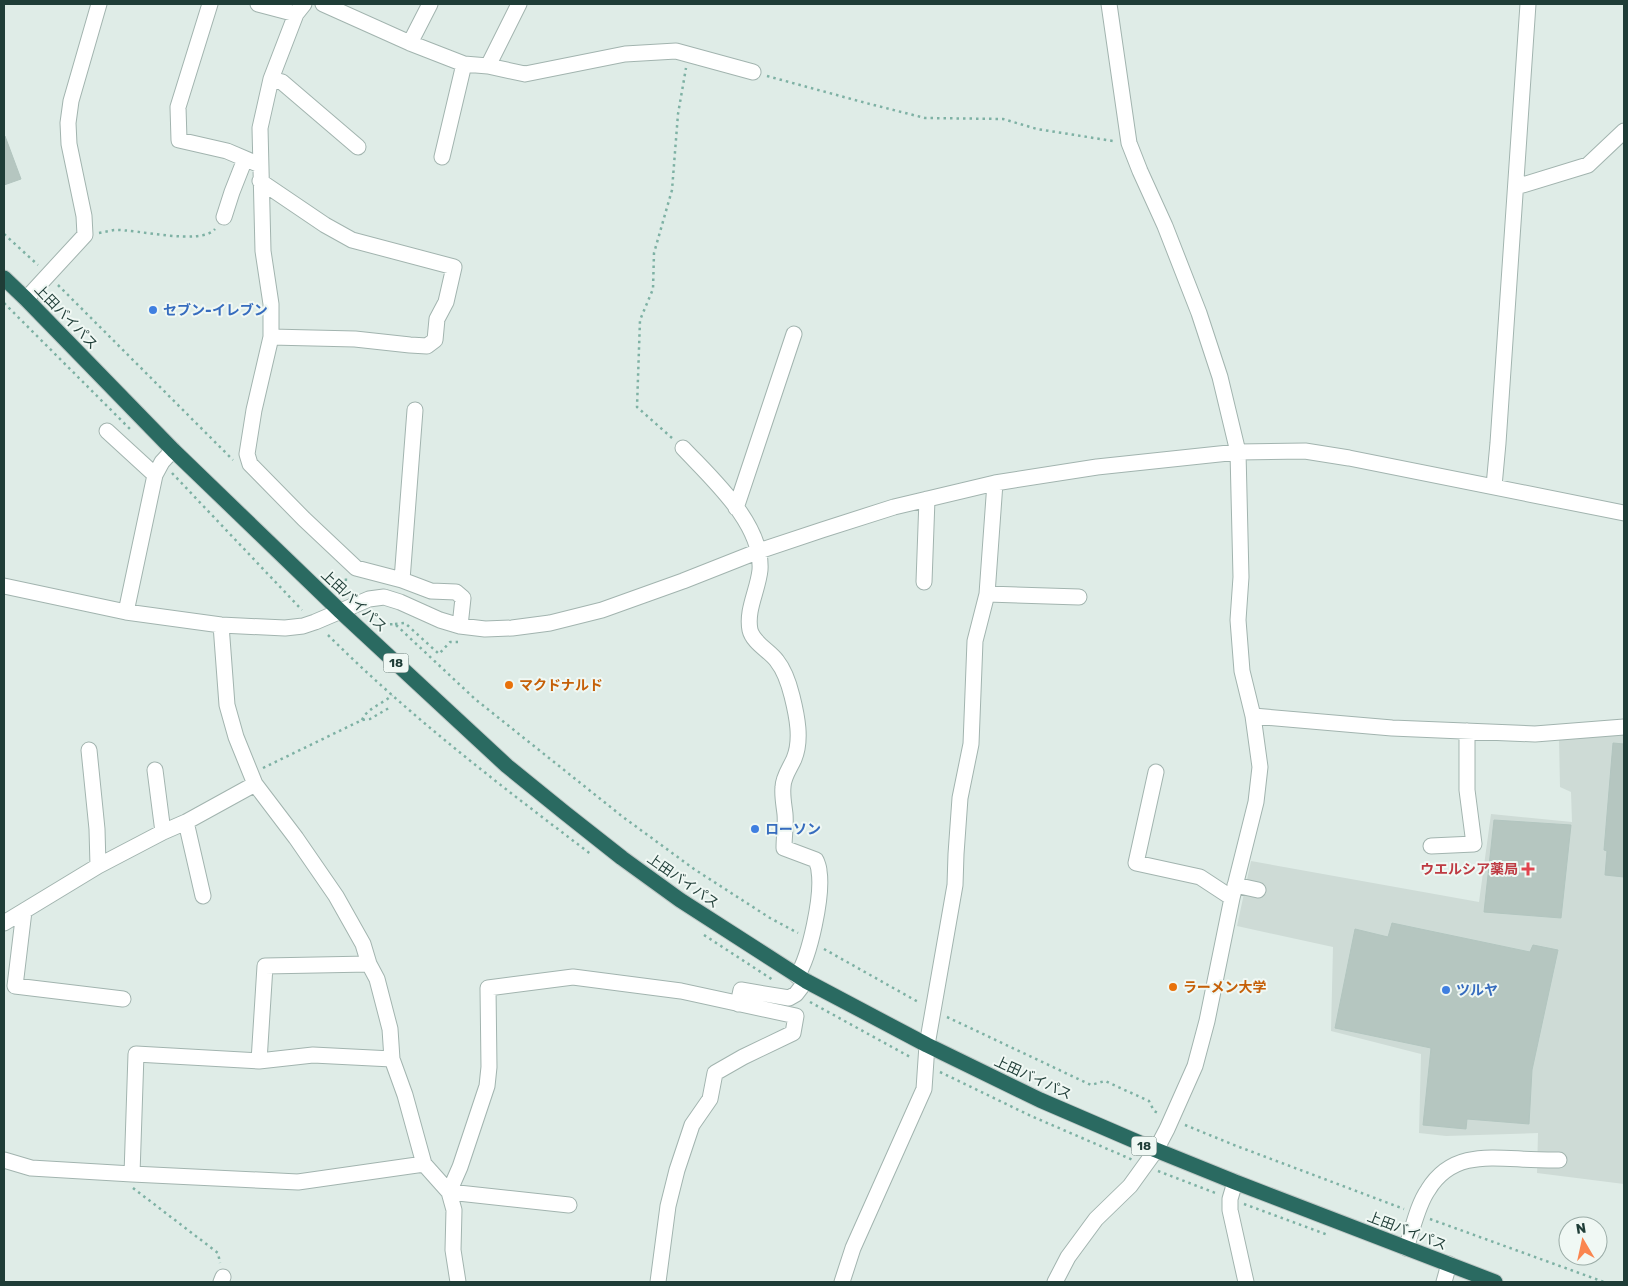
<svg xmlns="http://www.w3.org/2000/svg" width="1628" height="1286" viewBox="0 0 1628 1286" font-family="Rubik,'Noto Sans JP',sans-serif">
  <style>
    .built { fill: #cedbd6 }
    .building { fill: #b5c6c0; stroke: #b2c5bf }
    .lines { fill: none; stroke-linecap: round; stroke-linejoin: round }
    .minor-casing { stroke: #a2b4af; stroke-width: 17 }
    .highway-casing { stroke: #c0c9c7; stroke-width: 17 }
    .path { stroke: #7eb1a4; stroke-width: 2.5; stroke-dasharray: 2.5 4; stroke-linecap: butt }
    .minor { stroke: #fff; stroke-width: 15 }
    .highway { stroke: #2a6a61; stroke-width: 15 }
    .shop-dot { fill: #3f7fe0; stroke: #f0f8f4; stroke-width: 2 }
    .food-dot { fill: #e8710a; stroke: #f0f8f4; stroke-width: 2 }
    .health-dot { fill: #e0444e; stroke: #f0f8f4; stroke-width: 2 }
    .labels { text-anchor: middle; dominant-baseline: central; stroke-width: 4; stroke-linejoin: round; paint-order: stroke }
    .shield { fill: #f0f8f4; stroke: #5e7570; stroke-width: 1 }
    .shield-label { font-size: 12px; font-weight: bold; fill: #1f3d37 }
    .shop-label { font-size: 14px; font-weight: bold; fill: #366cbe; stroke: #f0f8f4; text-anchor: start }
    .street-label { font-size: 14px; fill: #1f3d37; stroke: #f0f8f4 }
    .food-label { font-size: 14px; font-weight: bold; fill: #c56008; stroke: #f0f8f4; text-anchor: start }
    .health-label { font-size: 14px; font-weight: bold; fill: #be3a42; stroke: #f0f8f4; text-anchor: end }
  </style>
  <rect width="100%" height="100%" fill="#dfece7"/>
  <!-- built -->
  <path class="built" d="M1624 734V1184L1537 1173 1538 1133 1446 1136 1419 1133 1421 1054 1331 1031 1333 947 1237 926 1251 861 1479 902 1491 814 1572 822 1571 792 1560 787 1559 740Z"/>
  <!-- building -->
  <path class="building" d="M5 136 21 179 4 185V137Z
    M1613 743 1624 744V877L1605 875 1607 851 1604 850Z
    M1494 820 1571 825 1561 918 1484 912Z
    M1392 923 1530 952 1533 945 1558 950 1532 1070 1529 1124 1467 1119 1466 1129 1423 1125 1431 1048 1335 1028 1355 929 1388 937Z"/>
  <g class="lines">
    <defs>
      <path id="minor" d="M210 4 178 107 179 140 227 151 260 165
        M258 4 296 14
        M304 4 296 14 271 79 260 128 263 251 271 304V337L254 410 247 454 250 464 304 519 356 568 402 580 431 591 456 592 463 598 460 626
        M323 4 410 43 464 64 488 66 525 74 625 54 676 51 753 72
        M410 43 430 4
        M488 66 519 4
        M271 79 282 82 358 147
        M442 157 464 64
        M260 181 325 225 352 240 454 267 446 302 437 319 435 340 427 346 410 345 355 339 271 337
        M1516 187 1588 165 1624 131
        M224 217 232 192 245 159
        M26 299 85 235 84 216 69 144 68 123 71 101 99 4
        M107 431 155 475 126 612
        M683 448C712 479 763 524 760 570 758 590 746 610 750 630 753 643 770 651 777 661 785 671 789 684 792 696 797 716 802 740 794 759 790 768 783 777 783 787 782 796 784 805 785 814 786 825 784 836 784 848L816 860C817 863 819 867 819 871 823 895 810 956 797 976
        M155 475 162 462 173 450
        M1494 486 1498 443 1528 4
        M736 508 794 334
        M402 580 415 410
        M924 582 927 499
        M4 586 126 612 221 625 285 628 303 626 315 622 369 599 384 597 400 602 440 620 460 626 485 629 512 628 550 623 602 610 683 581 759 551 822 530 894 507 995 483 1097 467 1238 452 1305 451 1349 458 1624 513
        M987 594 1079 597
        M221 625 227 705 236 737 255 784 296 838 336 896 363 944 369 964 377 979 390 1029 392 1059 405 1095 424 1164 449 1192 454 1210 453 1250 458 1282
        M1253 716 1392 728 1535 734 1624 727
        M89 750 97 829 98 866
        M155 770 163 832
        M1156 772 1136 863 1200 877 1232 898
        M186 822 203 896
        M1431 846 1474 844 1467 790V731
        M1235 885 1258 890
        M24 911 15 986 123 999
        M4 923 98 866 163 832 186 822 255 784
        M738 1004 741 990 789 998 796 994 806 981
        M259 1061 313 1055 392 1059
        M4 1160 31 1168 132 1174 298 1182 424 1164
        M132 1174 136 1054 259 1061 265 966 369 964
        M1235 1182 1230 1199V1210L1246 1282
        M449 1192 460 1167 487 1086 489 1067 488 988 573 977 681 991 796 1016 793 1033 743 1057 715 1073 710 1099 692 1125 677 1170 668 1206 658 1282
        M449 1192 569 1205
        M1406 1248C1413 1229 1417 1206 1428 1190 1450 1154 1484 1157 1521 1159 1533 1160 1546 1160 1559 1160
        M221 1282 223 1277
        M842 1282 853 1248 924 1089 927 1045 955 885 956 854 960 798 971 744 975 641 987 594 995 483
        M1055 1282 1068 1257 1096 1219 1130 1186 1156 1150 1167 1129 1195 1066 1207 1021 1232 898 1256 802 1260 767 1253 716 1242 671 1238 620 1241 577 1238 452 1220 377 1199 313 1165 226 1140 171 1129 143 1109 4
        M1444 1282 1449 1264"/>
      <path id="highway" d="M4 278 26 299 173 450 340 611 452 715 507 766 565 813 622 858 680 900 806 981 927 1045 1040 1100 1156 1150 1235 1182 1495 1282"/>
    </defs>
    <!-- minor casing -->
    <use href="#minor" class="minor-casing"/>
    <!-- highway casing -->
    <use href="#highway" class="highway-casing"/>
    <!-- path -->
    <path class="path" d="M767 76 866 103 925 118 1003 119 1037 129 1113 141
      M99 233C104 232 109 231 114 230 137 229 201 246 215 229
      M4 234 38 265
      M58 285 233 460
      M4 303 130 429
      M672 438 637 407 640 320 653 289 654 253 672 190 678 114 686 68
      M172 473 302 610
      M345 594 346 578
      M395 624 405 623 439 654 450 642H458
      M377 625 395 624 475 699 623 817 694 869 770 918 798 933
      M328 635C409 716 501 786 592 855
      M362 720C367 708 383 704 392 695
      M263 768 362 720 370 719 389 708
      M704 935 773 980
      M824 949 920 1003
      M810 1002 912 1058
      M947 1017 1091 1085 1105 1081 1149 1101 1154 1111 1160 1114
      M940 1072 1031 1116 1133 1160
      M1185 1125 1234 1145 1404 1209
      M1158 1171 1218 1194
      M133 1188 218 1253 220 1263
      M1244 1204 1328 1235
      M1430 1219 1604 1282"/>
    <!-- minor -->
    <use href="#minor" class="minor"/>
    <!-- highway -->
    <use href="#highway" class="highway"/>
  </g>
  <!-- markers -->
  <g class="shop-dot">
    <circle cx="153" cy="310" r="5"/>
    <circle cx="755" cy="829" r="5"/>
    <circle cx="1446" cy="990" r="5"/>
  </g>
  <g class="food-dot">
    <circle cx="509" cy="685" r="5"/>
    <circle cx="1173" cy="987" r="5"/>
  </g>
  <path class="health-dot" d="M1525.5 861.5h5v5h5v5h-5v5h-5v-5h-5v-5h5z"/>
  <g class="labels">
    <!-- shield labels -->
    <g class="shield">
      <rect x="383.5" y="653.5" width="25" height="19" rx="4"/>
      <rect x="1131.5" y="1136.5" width="25" height="19" rx="4"/>
    </g>
    <g class="shield-label">
      <text x="396" y="663">18</text>
      <text x="1144" y="1146">18</text>
    </g>
    <!-- shop labels -->
    <g class="shop-label">
      <text x="163" y="310">セブン-イレブン</text>
      <text x="765" y="829">ローソン</text>
      <text x="1456" y="990">ツルヤ</text>
    </g>
    <!-- street labels -->
    <g class="street-label">
      <text transform="translate(66 317) rotate(46)">上田バイパス</text>
      <text transform="translate(354 601) rotate(43)">上田バイパス</text>
      <text transform="translate(683 881) rotate(35)">上田バイパス</text>
      <text transform="translate(1033 1078) rotate(25)">上田バイパス</text>
      <text transform="translate(1407 1231) rotate(21)">上田バイパス</text>
    </g>
    <!-- food labels -->
    <g class="food-label">
      <text x="519" y="685">マクドナルド</text>
      <text x="1183" y="987">ラーメン大学</text>
    </g>
    <!-- health labels -->
    <g class="health-label">
      <text x="1518" y="869">ウエルシア薬局</text>
    </g>
  </g>
  <!-- border -->
  <rect width="1628" height="1286" fill="none" stroke="#1f3d37" stroke-width="10"/>
  <!-- north arrow -->
  <g transform="translate(1583 1241) rotate(351)"><circle r="24" fill="#f0f8f4" stroke="#9cada8"/>
  <path d="M0-4L9 19L0 12L-9 19Z" fill="#fa854f"/>
  <text y="-8" font-size="14" font-weight="bold" text-anchor="middle" fill="#1f3d37">N</text>
  </g>
</svg>
